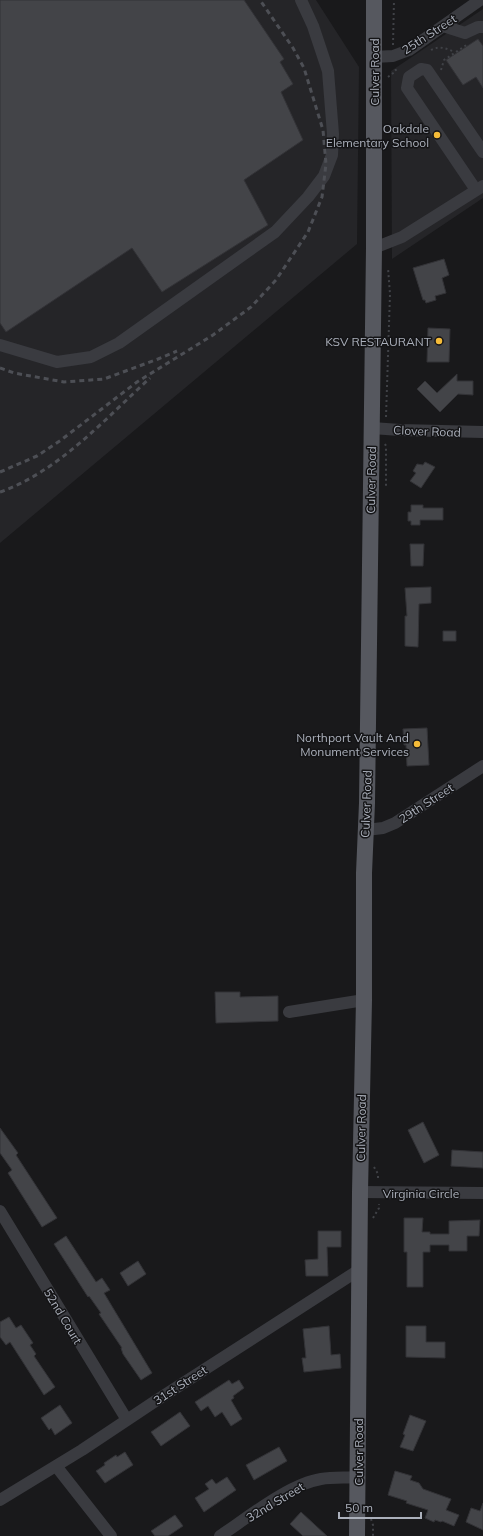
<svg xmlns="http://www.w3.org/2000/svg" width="483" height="1536" viewBox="0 0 483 1536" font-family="Mulish,sans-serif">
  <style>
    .built { fill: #252528 }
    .building { fill: #434448; stroke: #333337 }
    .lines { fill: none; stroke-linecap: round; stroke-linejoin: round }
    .path { stroke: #404247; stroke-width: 2; stroke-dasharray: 2 3; stroke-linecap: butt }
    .minor { stroke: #3a3b40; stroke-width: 12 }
    .major { stroke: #56585f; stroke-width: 16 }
    .rail { stroke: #4d4f55; stroke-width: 3; stroke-dasharray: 5 4; stroke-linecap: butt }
    .poi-dot { fill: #f5bb38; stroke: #141416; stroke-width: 1.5 }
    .labels { text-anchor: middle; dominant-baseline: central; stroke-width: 3; stroke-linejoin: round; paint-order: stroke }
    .street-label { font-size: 12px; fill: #abb0bb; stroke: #141416 }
    .poi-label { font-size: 12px; fill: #abb0bb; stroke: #141416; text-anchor: end }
  </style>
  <rect width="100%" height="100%" fill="#19191b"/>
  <!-- built -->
  <path class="built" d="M0 0H316L359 67 357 244 0 543Z
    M483 9V198L392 259 391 71Z"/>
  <!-- building -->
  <path class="building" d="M0 0H244L284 59 280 62 293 84 281 92 303 140 244 180 268 225 162 292 132 248 6 332 0 323Z
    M478 39 483 46V88L476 77 463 85 446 60Z
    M444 259 449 275 442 278 446 293 435 296 436 300 426 303 425 300H423L413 268Z
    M428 328 450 329 449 362H427Z
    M457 374V381H473V395L458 394 440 412 417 389 425 381 437 393Z
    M425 462 435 467 421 488 410 481 416 473 413 471 417 464 423 465Z
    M411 505H423V508H443V520H420V525H411V521H408V512H411Z
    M410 544H424L423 566H411Z
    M431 587V603L419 604 418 647 405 646V616H407L405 588Z
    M443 631H456V641H443Z
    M427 728 429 765 407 766 406 745H404L403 729Z
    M215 992H240V997L278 996V1021L216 1023Z
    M423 1122 439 1155 424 1163 408 1130Z
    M0 1128 18 1153 16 1155 57 1218 42 1227 8 1173 12 1170 0 1153Z
    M452 1150 483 1152V1168L451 1166Z
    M404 1218H423L422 1232H430V1234H449V1221L480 1220 479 1236H467V1251H449V1245H430V1252H423V1287H407V1252H404Z
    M318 1231H341V1247H327L328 1276H306L305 1260 318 1259Z
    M66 1236 96 1282 102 1278 110 1290 104 1293 152 1373 141 1380 123 1354 121 1348H122L99 1314 101 1313 89 1296 88 1297 54 1244Z
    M138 1261 146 1274 128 1286 120 1273Z
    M9 1317 16 1328 21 1325 33 1343 30 1345 36 1354 34 1356 55 1387 44 1395 10 1342 6 1345 0 1337V1322Z
    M329 1326 331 1355 340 1354 341 1368 304 1372 302 1358H306L303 1329Z
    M406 1326H426V1342H445V1358L406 1357Z
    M229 1380 232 1384 239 1380 244 1388 233 1396 234 1398 231 1400 242 1419 231 1426 222 1412 215 1417 208 1406 201 1411 195 1402Z
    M60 1405 72 1423 55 1435 51 1428 49 1430 41 1418Z
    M180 1412 190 1426 161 1446 151 1432Z
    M410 1415 426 1421 413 1451 400 1447 405 1435 403 1434Z
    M279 1447 287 1461 254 1480 246 1465Z
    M125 1452 133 1465 105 1483 96 1471 105 1465 104 1463 116 1455 117 1457Z
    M395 1471 412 1476 410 1480 419 1483 423 1489 451 1499 446 1510 459 1515 454 1526 442 1521 441 1522 435 1520 434 1522 425 1518 428 1510 406 1503 407 1501 388 1495Z
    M227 1477 236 1490 204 1512 195 1498 209 1489 205 1484 212 1479 216 1484Z
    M483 1503V1530L466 1522 471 1508 480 1511Z
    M301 1512 327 1536H303L290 1524Z
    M175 1515 183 1526 168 1536H155L151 1531Z"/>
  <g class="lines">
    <!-- path -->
    <path class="path" d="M393 45 394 0
      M431 50C440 45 447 49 455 52
      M441 70 444 60 468 44
      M388 77 396 71 395 67
      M386 417 390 294 388 268
      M385 444 386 446V487
      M374 1167 378 1174V1181
      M373 1218 379 1208V1204
      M371 1519 373 1525V1536"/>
    <!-- minor -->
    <path class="minor" d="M443 26 465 33 478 27H483
      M374 57 393 56 409 50 480 0
      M476 190 407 88 409 77 421 69 427 70 483 152
      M374 248 402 237 483 186
      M0 345 57 362 91 357 119 343 275 232 308 197 324 176 332 155 333 134 328 71 313 26 301 0
      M372 428 400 430 483 432
      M366 830 383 828 395 823 483 766
      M289 1012 364 1000
      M360 1192 483 1193
      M0 1211 127 1420
      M56 1466 111 1536
      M0 1500 82 1450 157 1400 359 1270
      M220 1536C247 1518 289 1484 321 1479 333 1477 346 1478 358 1477"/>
    <!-- major -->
    <path class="major" d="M357 1536 360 1192 364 1000V873L367 803 374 248V0"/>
    <!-- rail -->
    <path class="rail" d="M0 368 14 373 64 382 104 379 158 359 177 351
      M0 472 37 456 61 440 137 382 213 335 251 307 276 280 308 232 322 197 326 164 323 130 304 68 293 48 260 0
      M0 492C58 472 105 419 150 378"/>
  </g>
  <!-- markers -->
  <g class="poi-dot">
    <circle cx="437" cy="135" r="4"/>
    <circle cx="439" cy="341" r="4"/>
    <circle cx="417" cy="744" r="4"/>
  </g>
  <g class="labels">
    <!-- street labels -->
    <g class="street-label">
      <text transform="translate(429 34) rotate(-33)">25th Street</text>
      <text transform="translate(374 72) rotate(-90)">Culver Road</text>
      <text transform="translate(427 431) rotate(2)">Clover Road</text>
      <text transform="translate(371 480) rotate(-89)">Culver Road</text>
      <text transform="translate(426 803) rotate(-33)">29th Street</text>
      <text transform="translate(366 804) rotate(-88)">Culver Road</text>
      <text transform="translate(361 1128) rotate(-89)">Culver Road</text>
      <text x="421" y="1193">Virginia Circle</text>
      <text transform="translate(63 1316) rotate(59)">52nd Court</text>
      <text transform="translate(180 1385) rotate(-33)">31st Street</text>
      <text transform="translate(358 1452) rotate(-90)">Culver Road</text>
      <text transform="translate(275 1502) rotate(-31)">32nd Street</text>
    </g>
    <!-- poi labels -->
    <g class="poi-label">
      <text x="429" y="128">Oakdale<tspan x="429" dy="14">Elementary School</tspan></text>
      <text x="431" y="341">KSV RESTAURANT</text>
      <text x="409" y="737">Northport Vault And<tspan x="409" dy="14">Monument Services</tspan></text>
    </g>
  </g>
  <!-- scale -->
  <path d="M339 1512v6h82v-6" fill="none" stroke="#abb0bb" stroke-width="2"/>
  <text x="345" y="1512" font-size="12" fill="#abb0bb" stroke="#141416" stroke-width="3" paint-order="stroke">50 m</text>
</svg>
